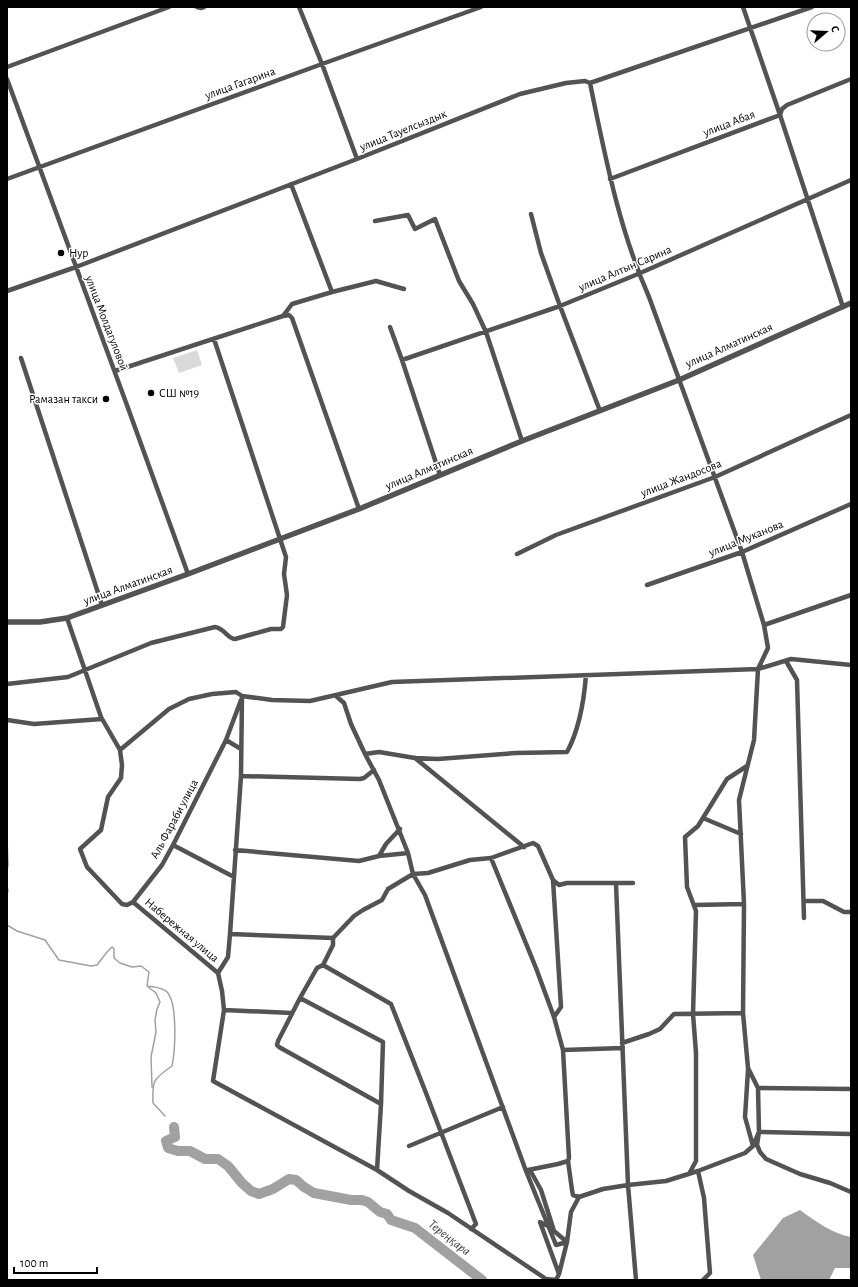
<svg xmlns="http://www.w3.org/2000/svg" width="858" height="1287" viewBox="0 0 858 1287" font-family="'Alegreya Sans',sans-serif">
  <style>
    .green { fill: #dadada }
    .water { fill: #a1a1a1 }
    .lines { fill: none; stroke-linecap: round; stroke-linejoin: round }
    .stream { stroke: #a1a1a1; stroke-width: 1.5 }
    .river { stroke: #a1a1a1; stroke-width: 10 }
    .minor { stroke: #535353; stroke-width: 4.5 }
    .tertiary { stroke: #535353; stroke-width: 5.5 }
    .poi-dot { fill: #000; stroke: #fff; stroke-width: 1.5 }
    .labels { text-anchor: middle; dominant-baseline: central; stroke-width: 3; stroke-linejoin: round; paint-order: stroke }
    .street-label { font-size: 12px; fill: #000; stroke: #fff }
    .poi-label { font-size: 12px; fill: #000; stroke: #fff; text-anchor: start }
    .water-label { font-size: 13px; font-style: italic; fill: #424242; stroke: #fff }
  </style>
  <rect width="100%" height="100%" fill="#fff"/>
  <!-- green -->
  <path class="green" d="M197 350 202 365 179 373 173 358Z"/>
  <!-- water -->
  <path class="water" d="M800 1210C815 1221 833 1234 851 1237V1268H835L829 1280H761L753 1255 783 1218Z"/>
  <g class="lines">
    <!-- stream -->
    <path class="stream" d="M7 837 8 865 7 871
      M7 886 8 891 7 894
      M7 925 17 931 45 940 59 960 91 966 97 965 107 952 112 947 114 949V958L120 963 132 967 141 966 149 972 147 986C153 987 162 987 167 992 178 1003 175 1052 172 1066 153 1079 152 1081 153 1103L165 1116
      M148 987 156 993 160 1002 157 1009 155 1020 156 1032 151 1057 152 1087"/>
    <!-- river -->
    <path class="river" d="M174 1127 175 1137 166 1141 168 1148 178 1151H190L205 1159H218L228 1166 242 1183 251 1191 259 1194 273 1189 289 1179 296 1180 304 1187 314 1193 351 1200H362L368 1202 380 1212 387 1214 391 1220 415 1228 482 1280"/>
    <!-- minor -->
    <path class="minor" d="M197 7 201 8 204 7
      M299 7 322 64 357 159
      M743 7 780 115 843 307
      M7 67 169 7
      M7 79 128 408 188 574
      M7 179 322 64 481 7
      M610 179 780 115 782 109 787 105 851 79
      M291 184 332 292
      M531 214 541 253 560 306 600 411
      M375 221 408 215 415 229 435 219 459 281 473 304 486 332 522 441
      M7 291 76 267 357 159 520 94 566 83 585 81 590 83 812 7
      M283 316 292 304 332 292 376 281 404 289
      M390 327 402 360 440 475
      M21 358 102 605
      M402 360 560 306 638 274 851 180
      M115 371 283 316 289 315 292 318 359 509
      M517 554 556 535 715 477 851 415
      M647 585 742 552 851 504
      M67 618 101 717 120 750 122 765 121 778 108 797 101 830 80 849 87 867 122 904 127 905 133 902
      M764 625 851 595
      M786 661 797 680 804 918
      M7 684 68 677 151 643 215 627C224 628 227 638 235 639L271 629H281L283 627 287 595 284 574 286 557 214 339
      M242 696 241 776 230 934 228 957 218 973 222 991 224 1010 213 1081 377 1170 409 1191 448 1213 546 1279 557 1280
      M336 696 344 703 351 724 365 754 379 752 415 758 438 759 516 753 567 752C580 728 584 701 586 675
      M7 720 34 724 102 719
      M226 740 241 749
      M120 750 169 709 189 699 212 694 236 692 242 696 272 700 310 701 392 682 758 669 791 659 851 665
      M365 754 379 780 408 853 413 874 425 895 526 1171 556 1245 567 1242 559 1274 556 1280
      M415 758 524 847
      M241 776 360 779 364 778 374 770
      M703 818 741 834
      M173 845 234 877
      M235 850 359 861 379 856 386 844 400 829
      M379 856 408 853
      M491 858 536 968 554 1017 563 1050 569 1158 568 1161 572 1190 573 1195 579 1197 603 1189 628 1185 666 1181 698 1171 745 1153 753 1146 759 1132 758 1088 748 1068 743 1013 744 904 739 800 754 740 758 669 768 648 764 625 742 552 649 297C619 229 605 156 590 83
      M553 880 561 1007 554 1017
      M616 884 628 1185 636 1280
      M804 901H823L844 912H851
      M133 902 162 865 173 845 226 740 241 700
      M133 902 218 973
      M694 905 744 904
      M230 934 333 938
      M323 965 391 1004 426 1093 476 1224 471 1229
      M300 998 383 1042 381 1104 377 1170
      M224 1010 292 1013
      M622 1043 649 1034 660 1029 674 1014 743 1013
      M563 1050 623 1048
      M748 1070 745 1117 753 1146
      M758 1088 851 1089
      M381 1104 279 1047 277 1045 278 1041 300 998 317 968 323 965 333 945V938L354 916 363 910 382 900 388 889 413 874 428 873 470 860 491 858 533 843 538 846 553 880 559 885 567 883H633
      M851 1134 759 1132 757 1145 760 1152 766 1159 800 1174 830 1183 851 1192
      M409 1146 503 1107
      M528 1170 558 1164 568 1161
      M530 1170 541 1190 554 1231 567 1242
      M698 1171 704 1198 710 1273 703 1280
      M689 1174 696 1161V1053L693 1014 696 911 687 887 685 837 698 826 727 779 747 766
      M550 1227 540 1222 559 1274
      M567 1242 571 1212 579 1197"/>
    <!-- tertiary -->
    <path class="tertiary" d="M7 622H40L67 618 188 574 359 509 522 441 679 380 851 303"/>
  </g>
  <!-- markers -->
  <g class="poi-dot">
    <circle cx="61" cy="253" r="4"/>
    <circle cx="151" cy="393" r="4"/>
    <circle cx="106" cy="399" r="4"/>
  </g>
  <g class="labels">
    <!-- street labels -->
    <g class="street-label">
      <text transform="translate(240 83) rotate(-20)">улица Гагарина</text>
      <text transform="translate(729 123) rotate(-21)">улица Абая</text>
      <text transform="translate(403 130) rotate(-22)">улица Тауелсыздык</text>
      <text transform="translate(625 268) rotate(-23)">улица Алтын Сарина</text>
      <text transform="translate(107 323) rotate(69)">улица Молдагуловой</text>
      <text transform="translate(729 345) rotate(-24)">улица Алматинская</text>
      <text transform="translate(429 468) rotate(-23)">улица Алматинская</text>
      <text transform="translate(681 478) rotate(-21)">улица Жандосова</text>
      <text transform="translate(746 538) rotate(-22)">улица Муканова</text>
      <text transform="translate(128 585) rotate(-20)">улица Алматинская</text>
      <text transform="translate(174 819) rotate(-62)">Аль Фараби улица</text>
      <text transform="translate(182 930) rotate(40)">Набережная улица</text>
    </g>
    <!-- poi labels -->
    <g class="poi-label">
      <text x="69" y="253">Нур</text>
      <text x="159" y="393">СШ №19</text>
      <text x="98" y="399" text-anchor="end">Рамазан такси</text>
    </g>
    <!-- water labels -->
    <g class="water-label">
      <text transform="translate(449 1238) rotate(38)">Тереңқара</text>
    </g>
  </g>
  <!-- border -->
  <rect width="858" height="1287" fill="none" stroke="#000000" stroke-width="16"/>
  <!-- north arrow -->
  <g transform="translate(826 32) rotate(71)"><circle r="19" fill="#ffffff" stroke="#999999"/>
  <path d="M0-3L7 15L0 10L-7 15Z" fill="#000000"/>
  <text y="-6" font-size="11" font-weight="bold" text-anchor="middle" fill="#000000">С</text>
  </g>
  <!-- scale -->
  <path d="M14 1267v6h83v-6" fill="none" stroke="#000000" stroke-width="2"/>
  <text x="20" y="1267" font-size="12" fill="#000000" stroke="#ffffff" stroke-width="3" paint-order="stroke">100 m</text>
</svg>
